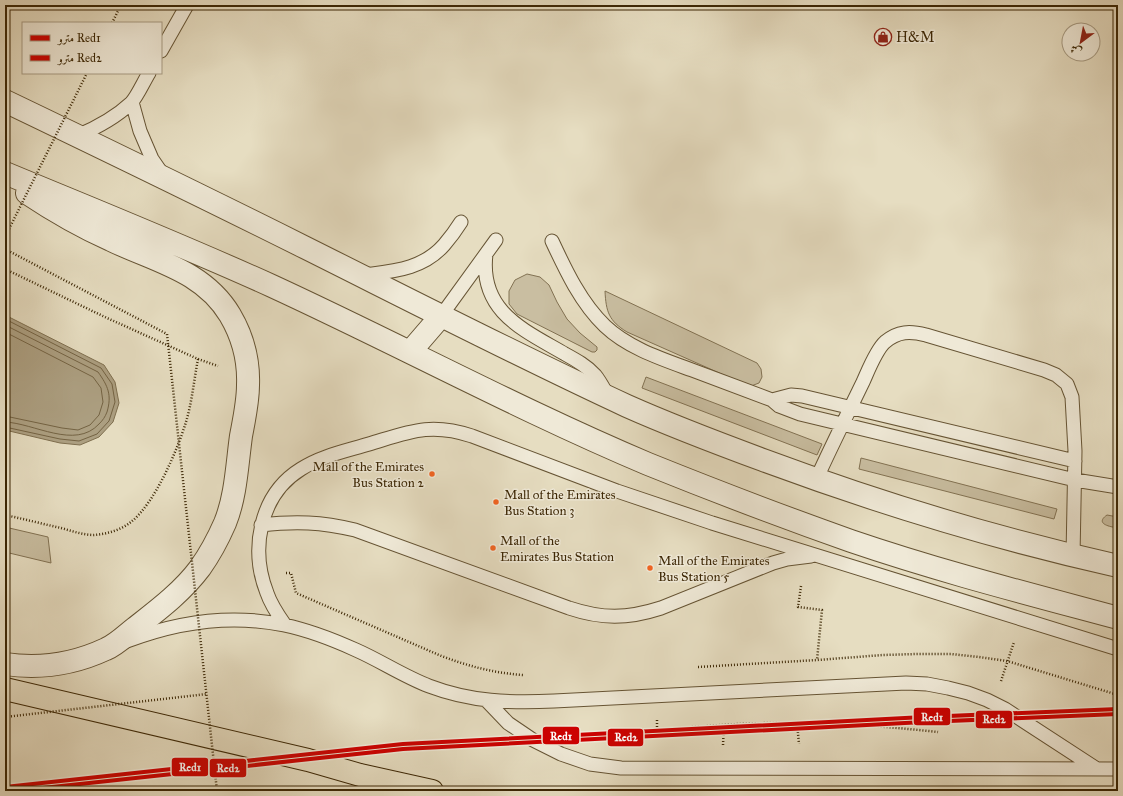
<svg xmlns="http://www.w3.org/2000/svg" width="1123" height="796" viewBox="0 0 1123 796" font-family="'IM FELL Great Primer',Amiri,serif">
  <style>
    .green { fill: #c9bea1; stroke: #827253 }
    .water { fill: #ac9f81; stroke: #7f6f4f }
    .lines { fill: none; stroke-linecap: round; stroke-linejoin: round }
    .shore { stroke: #746343; stroke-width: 1 }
    .service-casing { stroke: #665434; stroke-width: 15 }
    .tertiary-casing { stroke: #665434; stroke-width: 24 }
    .motorway-casing { stroke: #3c2705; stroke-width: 24 }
    .path { stroke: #3c2705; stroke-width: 2.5; stroke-dasharray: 1 2; stroke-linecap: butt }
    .service { stroke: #efe9d7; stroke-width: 13 }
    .tertiary { stroke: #efe9d7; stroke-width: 22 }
    .motorway { stroke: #e6ddc1; stroke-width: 22 }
    .path-bridge { stroke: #3c2705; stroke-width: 2.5; stroke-dasharray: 1 2; stroke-linecap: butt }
    .metro-1-casing { stroke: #efe9d7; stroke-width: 7 }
    .metro-2-casing { stroke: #efe9d7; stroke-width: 7 }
    .metro-1 { stroke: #c00; stroke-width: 4 }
    .metro-2 { stroke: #c00; stroke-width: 4 }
    .bus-dot { fill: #f26522; stroke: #efe9d7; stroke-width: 1.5 }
    .labels { text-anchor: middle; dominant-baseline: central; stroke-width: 3; stroke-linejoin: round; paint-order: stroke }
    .bus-label { font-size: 13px; fill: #3c2705; stroke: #efe9d7; text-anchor: start }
    .poi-label { font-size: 14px; fill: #3c2705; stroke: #efe9d7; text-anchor: start }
    .line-badge { stroke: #efe9d7; stroke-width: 1.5 }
    .badge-label { font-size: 11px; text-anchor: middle; font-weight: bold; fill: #fff }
  </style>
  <rect width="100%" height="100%" fill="#e6ddc1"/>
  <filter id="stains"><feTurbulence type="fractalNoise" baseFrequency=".005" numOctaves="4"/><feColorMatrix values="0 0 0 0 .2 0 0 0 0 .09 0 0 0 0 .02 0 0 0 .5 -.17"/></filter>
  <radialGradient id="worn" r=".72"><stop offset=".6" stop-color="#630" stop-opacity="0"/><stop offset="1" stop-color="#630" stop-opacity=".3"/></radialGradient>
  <!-- green -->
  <path class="green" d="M527 274 540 277 549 285 557 302 567 319 580 333 597 347V350L595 352H592L517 314 509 304V291L515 280Z
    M605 291 757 363 761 369 762 377 759 383 751 386 744 384 627 332C609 321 606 312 605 291Z
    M646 377 822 444 817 455 642 388Z
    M861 458 1057 509 1054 519 859 469Z
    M1107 515 1118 517V528C1111 527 1094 524 1107 515Z
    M5 527 48 537 51 563 5 552Z"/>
  <!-- water -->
  <path class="water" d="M5 315 104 365 115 382 119 403 113 422 99 437 80 445 60 443 5 430Z"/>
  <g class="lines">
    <!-- shore -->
    <path class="shore" d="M5 319 101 368 112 384 115 402 109 421 97 434 79 441 60 439 5 427
      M5 325 98 372C108 386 112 395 107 412 105 417 103 420 99 424 75 450 34 423 5 422
      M5 332 93 377 101 388 103 402 99 415 90 425 78 430 62 428 5 416"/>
    <defs>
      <path id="service" d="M161 51 187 5
        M132 102 140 131 152 159 163 175
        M77 136C96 128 116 117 131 103 137 97 144 81 149 73
        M552 241C566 271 581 303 605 326 628 348 662 359 692 370 718 380 745 390 772 400L779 406 800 414 1075 480 1118 487
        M486 254C479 312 524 330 565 354 576 360 587 366 595 375 600 381 604 389 608 396
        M364 275C394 271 423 269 444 245 450 238 456 230 461 222
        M441 316 496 240
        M772 400 791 395 802 396 1075 461
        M816 480C831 447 847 415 863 382 868 371 876 350 885 342 898 331 910 331 926 335L1044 370 1056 375 1067 384 1072 397 1075 451 1073 556
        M261 525C296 521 321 522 355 530L569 608C602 619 627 619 661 608L773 563 787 559 811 556
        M285 625C278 615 271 605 267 593 250 550 259 495 301 469 321 456 346 451 369 444 409 432 430 422 472 436L617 491 712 523 1118 649
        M127 641C177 622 231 614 284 625 308 630 334 640 356 650 381 661 403 676 429 686 471 702 510 703 554 701L906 683 927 684 948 688 968 693 987 700 1005 709 1097 769
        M486 700 508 723 533 740 561 754 590 764 621 768 1118 769"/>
      <path id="tertiary" d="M5 101C105 149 206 198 306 248 412 301 519 356 627 406 672 426 717 443 763 460 879 503 997 539 1118 566
        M5 173C94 210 184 246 272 286 398 344 520 410 648 464 715 491 783 517 851 541 939 571 1029 594 1118 618
        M410 352 441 316
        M5 664C39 669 74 664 106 649 116 645 126 635 135 628 158 610 182 592 200 568 210 554 218 539 225 523 236 496 237 465 241 436 244 420 248 402 248 385 249 360 243 337 230 315 203 270 154 261 111 240 82 227 54 211 27 193"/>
      <path id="motorway" d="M5 689 308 760 360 775 432 791"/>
    </defs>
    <!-- service casing -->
    <use href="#service" class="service-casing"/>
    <!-- tertiary casing -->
    <use href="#tertiary" class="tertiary-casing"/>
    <!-- motorway casing -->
    <use href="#motorway" class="motorway-casing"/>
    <!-- path -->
    <path class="path" d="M112 23 121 5
      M5 269 107 318 198 359C194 380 192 402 186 422 177 451 155 503 131 522 121 530 107 534 94 535 83 535 72 531 61 528 43 524 24 519 5 515
      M198 359 218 366
      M286 573H291L296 593 439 655C467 666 494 673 523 675
      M801 586 798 607 822 610 817 660
      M698 667 817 660 883 655 917 654H951L979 657 1007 661 1118 695
      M1001 681 1014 642
      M657 720V730C704 726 751 722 798 723 845 723 891 727 938 732
      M797 723 799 744
      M723 745 724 724"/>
    <!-- service -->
    <use href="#service" class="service"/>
    <!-- tertiary -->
    <use href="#tertiary" class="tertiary"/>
    <!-- motorway -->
    <use href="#motorway" class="motorway"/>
    <!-- path-bridge -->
    <path class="path-bridge" d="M5 237 87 73
      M5 249 167 334 217 791
      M5 717 207 694"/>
    <defs>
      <path id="metro-1" d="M5 787 403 744 924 717 1118 709"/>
      <path id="metro-2" d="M15 791 403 749 924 722 1118 714"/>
    </defs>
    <!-- metro-1 casing -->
    <use href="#metro-1" class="metro-1-casing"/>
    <!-- metro-2 casing -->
    <use href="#metro-2" class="metro-2-casing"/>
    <!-- metro-1 -->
    <use href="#metro-1" class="metro-1"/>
    <!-- metro-2 -->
    <use href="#metro-2" class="metro-2"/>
  </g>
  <!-- icons -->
  <defs>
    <symbol id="shop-ring" viewBox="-11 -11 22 22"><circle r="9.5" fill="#efe9d7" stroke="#8f2418" stroke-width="1.5"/><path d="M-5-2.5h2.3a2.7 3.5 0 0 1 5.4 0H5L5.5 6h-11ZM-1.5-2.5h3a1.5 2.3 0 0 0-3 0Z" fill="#8f2418"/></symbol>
  </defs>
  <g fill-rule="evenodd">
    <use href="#shop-ring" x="873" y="27" width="20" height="20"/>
  </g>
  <!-- markers -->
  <g class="bus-dot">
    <circle cx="432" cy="474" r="3.5"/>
    <circle cx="496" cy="502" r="3.5"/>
    <circle cx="493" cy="548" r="3.5"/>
    <circle cx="650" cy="568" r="3.5"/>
  </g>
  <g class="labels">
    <!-- bus labels -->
    <g class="bus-label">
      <text x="424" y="467" text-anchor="end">Mall of the Emirates<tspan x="424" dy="16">Bus Station 2</tspan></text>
      <text x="504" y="495">Mall of the Emirates<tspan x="504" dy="16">Bus Station 3</tspan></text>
      <text x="500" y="541">Mall of the<tspan x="500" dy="16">Emirates Bus Station</tspan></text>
      <text x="658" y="561">Mall of the Emirates<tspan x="658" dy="16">Bus Station 5</tspan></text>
    </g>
    <!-- poi labels -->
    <g class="poi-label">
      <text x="896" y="37">H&amp;M</text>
    </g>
  </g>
  <g class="line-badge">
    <rect x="913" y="707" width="38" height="19" rx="4" fill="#c00"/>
    <rect x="975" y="710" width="38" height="19" rx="4" fill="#c00"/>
    <rect x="542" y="726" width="38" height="19" rx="4" fill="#c00"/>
    <rect x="607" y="728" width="37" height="19" rx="4" fill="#c00"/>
    <rect x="171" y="757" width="38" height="20" rx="4" fill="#c00"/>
    <rect x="209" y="758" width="38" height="20" rx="4" fill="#c00"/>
  </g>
  <g class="badge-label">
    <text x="932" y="721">Red1</text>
    <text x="994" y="723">Red2</text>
    <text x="561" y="740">Red1</text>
    <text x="626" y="741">Red2</text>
    <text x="190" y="771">Red1</text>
    <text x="228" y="772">Red2</text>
  </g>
  <!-- margin -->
  <rect width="1123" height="796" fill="none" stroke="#e6ddc1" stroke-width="20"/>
  <rect x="6" y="6" width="1111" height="784" fill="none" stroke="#3c2705" stroke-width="2"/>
  <rect x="10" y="10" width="1103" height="776" fill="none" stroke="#3c2705"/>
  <!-- legend -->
  <rect x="22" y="22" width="140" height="52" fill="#efe9d7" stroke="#a79b83"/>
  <rect x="30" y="35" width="20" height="6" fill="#cc0000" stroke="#a79b83"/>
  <text x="58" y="42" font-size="12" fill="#3c2705">مترو Red1</text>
  <rect x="30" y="55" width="20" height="6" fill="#cc0000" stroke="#a79b83"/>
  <text x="58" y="62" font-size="12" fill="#3c2705">مترو Red2</text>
  <!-- north arrow -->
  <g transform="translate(1081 42) rotate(212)"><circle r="19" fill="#efe9d7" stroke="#a79b83"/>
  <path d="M0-3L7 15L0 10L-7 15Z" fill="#8f2418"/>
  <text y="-6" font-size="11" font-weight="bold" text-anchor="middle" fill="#3c2705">ش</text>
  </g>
  <rect width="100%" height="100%" filter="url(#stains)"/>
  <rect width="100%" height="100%" fill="url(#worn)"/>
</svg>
